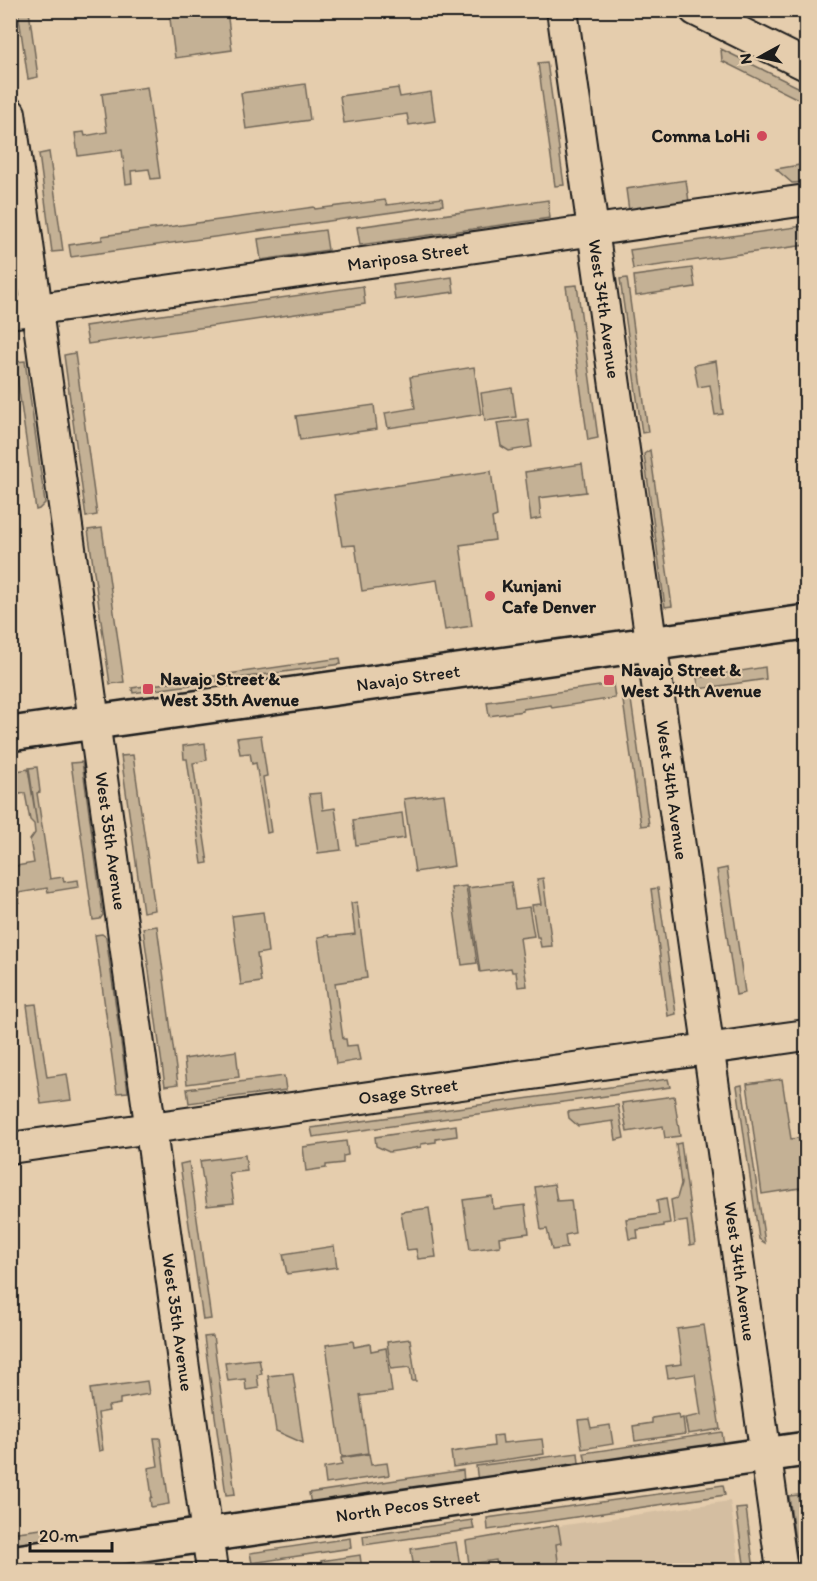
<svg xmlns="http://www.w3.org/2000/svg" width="817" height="1581" viewBox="0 0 817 1581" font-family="Itim,sans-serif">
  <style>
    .built { fill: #d4bea1 }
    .green { fill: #c4b195; stroke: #706658; stroke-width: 1.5 }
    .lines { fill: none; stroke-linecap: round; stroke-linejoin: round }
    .street-casing { stroke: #1c1c1c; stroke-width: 34 }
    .secondary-casing { stroke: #1c1c1c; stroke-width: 38 }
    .street { stroke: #e5cdad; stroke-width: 30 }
    .secondary { stroke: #e5cdad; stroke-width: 33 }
    .poi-dot { fill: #d1495b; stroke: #e5cdad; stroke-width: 2 }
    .labels { text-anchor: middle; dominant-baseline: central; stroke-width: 4.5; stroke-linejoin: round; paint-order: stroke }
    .poi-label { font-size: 18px; font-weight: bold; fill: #1c1c1c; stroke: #e5cdad; text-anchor: start }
    .street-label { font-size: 18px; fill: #1c1c1c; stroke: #e5cdad }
  </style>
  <rect width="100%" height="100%" fill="#e5cdad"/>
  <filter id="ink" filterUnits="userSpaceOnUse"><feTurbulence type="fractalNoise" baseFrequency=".0167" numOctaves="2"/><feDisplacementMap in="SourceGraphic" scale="12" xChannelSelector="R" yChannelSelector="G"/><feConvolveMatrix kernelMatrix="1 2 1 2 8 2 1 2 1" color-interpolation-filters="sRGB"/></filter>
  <g filter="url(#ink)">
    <!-- built -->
    <path class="built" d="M730 1501 740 1570H502L497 1535Z"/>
    <!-- green -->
    <path class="green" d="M18 11H29L38 77 28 79Z
      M169 11H227L232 50 175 58Z
      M721 49 806 91V103L722 61Z
      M547 62 564 185 555 186 538 63Z
      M305 84 310 120 246 129 241 93Z
      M147 87 160 178 151 179 149 169 131 171 132 183 126 184 122 150 78 156 75 133 84 132 85 136 107 132 102 94Z
      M398 88 400 97 431 92 435 121 409 125 407 114 344 123 340 96Z
      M49 152 63 251 52 252 39 154Z
      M806 164V182L792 183 776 169Z
      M686 180 689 202 629 211 626 189Z
      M442 198 443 205 71 257 69 245 102 240V236L314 207 315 209 385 200 387 205Z
      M548 200 550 218 360 245 357 227Z
      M803 226 806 245 633 269 630 250Z
      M325 230 328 250 261 260 258 239Z
      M692 268 695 287 636 296 634 276Z
      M452 277 454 292 395 300 393 285Z
      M627 278 648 432 642 433 620 279Z
      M577 285 598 438 588 440 566 286Z
      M363 286 365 304 88 344 85 326Z
      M75 353 97 515 86 517 64 355Z
      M25 361 45 503 39 509 36 510 15 362Z
      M716 361 723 414 715 415 710 385 698 387 694 365Z
      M474 367 481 414 388 428 385 413 415 408 410 377Z
      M512 388 516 417 485 421 481 393Z
      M374 405 377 429 300 440 296 416Z
      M528 419 532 447 509 451 501 446 497 423Z
      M650 450 672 606 665 607 644 454Z
      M582 464 586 492 539 498 541 518 531 520 525 472Z
      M491 471 497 516 492 518 495 540 460 545 472 626 445 630 437 580 362 591 355 545 342 546 334 495Z
      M102 528 124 682 110 684 88 530Z
      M340 658 341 664 133 693 132 688Z
      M765 667 766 679 699 689 697 678Z
      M613 684 615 698 552 708 551 705 523 709V711L489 716 487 702Z
      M630 693 649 825 641 826 622 694Z
      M261 735 267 776 263 777 271 832 267 833 256 763 252 764 250 753 240 754 237 738Z
      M205 743 207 760 193 763 208 863 202 864 187 759H184L183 746Z
      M133 755 155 910 143 912 121 756Z
      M82 762 103 915 100 919 93 920 71 763Z
      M37 767 40 792 37 793 50 879 63 877 64 882 78 880 79 887 48 892 47 888 18 893 19 902 11 903V867L34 863 30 840 35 833 34 824 30 820 25 793 15 795 14 788H11V772L28 769 37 824 29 768Z
      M321 793 323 810 335 808 341 850 318 853 309 794Z
      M444 794 454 866 415 872 404 799Z
      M402 813 405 838 356 845 353 820Z
      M727 868 745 993 736 995 717 870Z
      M543 878 552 946 541 947 539 937H537L532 905 541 904 537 879Z
      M511 882 515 909 529 907 534 936 520 938 527 986 518 987 516 972H512L511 968 480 972 468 888Z
      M466 886 477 963 462 965 451 888Z
      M658 888 676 1014 668 1016 651 889Z
      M357 902 367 978 335 983 343 1039H346L347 1046 357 1045 360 1060 336 1064 318 937 329 935 330 937 355 934 351 903Z
      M263 912 268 952 257 954 261 982 241 985 232 916Z
      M157 926 178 1084 165 1086 143 928Z
      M102 934 106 937 128 1092 117 1093 95 935Z
      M36 1004 47 1077 67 1074 71 1100 41 1104 27 1005Z
      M236 1051 239 1077 187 1084 184 1059Z
      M284 1076 286 1090 189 1103 187 1089Z
      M668 1079 670 1087 313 1137 311 1128Z
      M782 1079 791 1139 806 1137V1187L762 1194 747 1084Z
      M742 1085 765 1243 759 1239 737 1086Z
      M674 1096 680 1136 665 1138 663 1126 627 1132 622 1103Z
      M618 1105 624 1138 616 1140 613 1121 578 1126 569 1118 568 1112Z
      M456 1125 457 1136 436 1139V1142L421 1144V1147L389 1152 376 1146 375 1137Z
      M346 1141 348 1155 343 1156V1163L326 1165V1168L306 1171 303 1147Z
      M681 1143 695 1244 690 1245 687 1221 674 1223 671 1200 677 1198 681 1184 676 1144Z
      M245 1155 247 1171 229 1173 234 1203 207 1206 200 1161Z
      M189 1162 211 1319 203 1320 180 1164Z
      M554 1184 557 1201 571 1200 575 1233 565 1235 567 1248 552 1250 547 1229 541 1230 535 1187Z
      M492 1196 493 1209 525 1205 529 1233 499 1237 500 1246 470 1250 463 1200Z
      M666 1198 670 1223 664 1224V1226L637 1230 638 1238 629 1239 626 1219 659 1214 657 1200Z
      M429 1208 436 1257 418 1259 416 1249 407 1250 401 1212Z
      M334 1246 337 1267 287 1274 283 1254Z
      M704 1325 720 1429 688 1434 685 1418 701 1415 695 1374 668 1378 666 1366 682 1364 677 1329Z
      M213 1336 235 1494 226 1495 204 1337Z
      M410 1339 416 1381H412L410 1367 391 1369 387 1342Z
      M353 1341 354 1347 370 1344 371 1351 386 1348 392 1392 361 1396 360 1394 368 1453 342 1457 326 1345Z
      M259 1359 262 1374 257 1375 259 1388 246 1390 245 1379 228 1381 225 1363Z
      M293 1373 303 1443 276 1431 268 1376Z
      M147 1381 149 1394 120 1399V1404L108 1406 109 1411 98 1413 103 1450 99 1451 90 1389Z
      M678 1414 679 1419 683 1418 685 1434 635 1441 633 1426 652 1423V1418Z
      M589 1419 591 1428 610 1425 613 1444 582 1449 578 1420Z
      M722 1432 724 1447 595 1466 594 1462 586 1463 584 1453Z
      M502 1435 503 1443 542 1439 544 1454 453 1467 451 1452 494 1446 493 1436Z
      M154 1438H160L169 1504 151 1507 150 1498 152 1497 148 1468 158 1466Z
      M578 1453 579 1463 570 1464V1470L478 1482 476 1466Z
      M369 1454 371 1465 387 1463 389 1475 326 1484 324 1468 342 1465 341 1458Z
      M463 1470 464 1483 311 1505 309 1493Z
      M723 1485 725 1495 488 1530 487 1518Z
      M798 1495 806 1555V1570H799L789 1496Z
      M746 1508 754 1570H745L736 1509Z
      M472 1520 474 1529 364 1545 363 1536Z
      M558 1525 561 1543 556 1544 559 1570H498L496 1560 469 1564 466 1541Z
      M49 1528 51 1541 11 1546 10 1533Z
      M350 1538 351 1548 252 1563 250 1553Z
      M456 1542 460 1566 427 1570H414L411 1549Z
      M360 1555 362 1570H322L321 1561Z"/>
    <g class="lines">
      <defs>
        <g id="street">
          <path id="s1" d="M562 10 782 1570"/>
          <path d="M695 10 806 65"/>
          <path id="s2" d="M10 113 43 354 212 1570"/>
          <path id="s3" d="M10 313 806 200"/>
          <path id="s4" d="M10 1148 806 1035"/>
        </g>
        <g id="secondary">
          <path id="s5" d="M10 734 806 622"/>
          <path id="s6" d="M10 1563 806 1449"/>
        </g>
      </defs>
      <!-- street casing -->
      <use href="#street" class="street-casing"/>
      <!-- secondary casing -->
      <use href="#secondary" class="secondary-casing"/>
      <!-- street -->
      <use href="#street" class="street"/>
      <!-- secondary -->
      <use href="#secondary" class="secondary"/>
    </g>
  </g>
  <!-- markers -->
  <g class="poi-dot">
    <circle cx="762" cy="136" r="6"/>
    <circle cx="490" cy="596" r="6"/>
    <rect x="603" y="674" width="12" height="12" rx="3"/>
    <rect x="142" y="683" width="12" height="12" rx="3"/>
  </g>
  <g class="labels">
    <!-- poi labels -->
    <g class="poi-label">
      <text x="750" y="136" text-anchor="end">Comma LoHi</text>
      <text x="502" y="586">Kunjani<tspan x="502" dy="21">Cafe Denver</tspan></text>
      <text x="621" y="670">Navajo Street &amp;<tspan x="621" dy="21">West 34th Avenue</tspan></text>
      <text x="160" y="679">Navajo Street &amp;<tspan x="160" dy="21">West 35th Avenue</tspan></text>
    </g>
    <!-- street labels -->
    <g class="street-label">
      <text stroke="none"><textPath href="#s3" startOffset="402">Mariposa Street</textPath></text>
      <text stroke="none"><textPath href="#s1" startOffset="302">West 34th Avenue</textPath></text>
      <text stroke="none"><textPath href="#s5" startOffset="402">Navajo Street</textPath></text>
      <text stroke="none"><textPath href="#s1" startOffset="788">West 34th Avenue</textPath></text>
      <text stroke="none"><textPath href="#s2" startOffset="735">West 35th Avenue</textPath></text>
      <text stroke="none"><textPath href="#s4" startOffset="402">Osage Street</textPath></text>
      <text stroke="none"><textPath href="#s1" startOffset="1274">West 34th Avenue</textPath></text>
      <text stroke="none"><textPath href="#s2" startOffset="1221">West 35th Avenue</textPath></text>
      <text stroke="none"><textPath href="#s6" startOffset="402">North Pecos Street</textPath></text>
    </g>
  </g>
  <!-- margin -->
  <rect width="817" height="1581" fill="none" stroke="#e5cdad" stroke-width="36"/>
  <rect x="18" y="18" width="781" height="1545" fill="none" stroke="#1c1c1c" stroke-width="2" filter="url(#ink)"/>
  <!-- north arrow -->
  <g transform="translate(760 57) rotate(262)" stroke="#e5cdad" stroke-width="4.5" paint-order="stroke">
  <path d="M0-4.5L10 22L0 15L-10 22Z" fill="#1c1c1c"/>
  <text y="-9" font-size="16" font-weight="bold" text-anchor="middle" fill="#1c1c1c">N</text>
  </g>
  <!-- scale -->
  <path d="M30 1542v9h82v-9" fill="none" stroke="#1c1c1c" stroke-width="3"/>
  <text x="39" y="1542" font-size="18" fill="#1c1c1c" stroke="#e5cdad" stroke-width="4.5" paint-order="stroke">20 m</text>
</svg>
